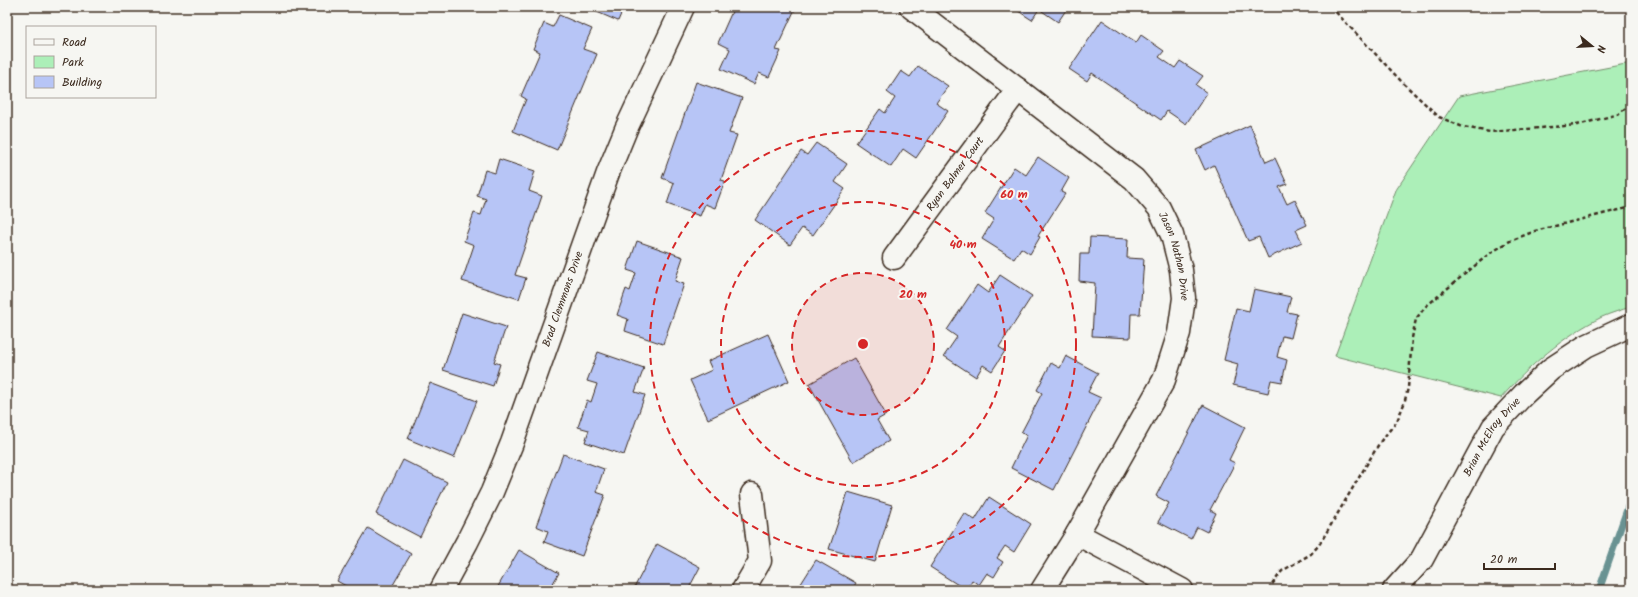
<svg xmlns="http://www.w3.org/2000/svg" width="1638" height="597" viewBox="0 0 1638 597" font-family="Kalam,sans-serif">
  <style>
    .green { fill: #acefb8; stroke: #748c6b }
    .lines { fill: none; stroke-linecap: round; stroke-linejoin: round }
    .stream { stroke: #699292; stroke-width: 7 }
    .building { fill: #b7c5f6; stroke: #3b2a1e }
    .minor-casing { stroke: #3b2a1e; stroke-width: 25 }
    .path { stroke: #3b2a1e; stroke-width: 2.5; stroke-dasharray: 4 3; stroke-linecap: butt }
    .minor { stroke: #f6f6f2; stroke-width: 22 }
    .ring { fill: none; stroke: #d62828; stroke-width: 2; stroke-dasharray: 7 5 }
    .labels { text-anchor: middle; dominant-baseline: central; stroke-width: 4; stroke-linejoin: round; paint-order: stroke }
    .street-label { font-size: 11px; fill: #3b2a1e; stroke: #f6f6f2 }
    .centre { fill: #d62828; stroke: #f6f6f2; stroke-width: 2 }
    .ring-label { font-size: 12px; text-anchor: middle; font-weight: bold; fill: #d62828; stroke: #f6f6f2; stroke-width: 4; stroke-linejoin: round; paint-order: stroke }
  </style>
  <rect width="100%" height="100%" fill="#f6f6f2"/>
  <filter id="ink" filterUnits="userSpaceOnUse"><feTurbulence type="fractalNoise" baseFrequency=".025" numOctaves="2"/><feDisplacementMap in="SourceGraphic" scale="8" xChannelSelector="R" yChannelSelector="G"/><feConvolveMatrix kernelMatrix="1 2 1 2 8 2 1 2 1" color-interpolation-filters="sRGB"/></filter>
  <g filter="url(#ink)">
    <!-- green -->
    <path class="green" d="M1631 63V307C1621 310 1611 313 1602 317 1563 336 1529 366 1501 398L1335 356 1396 190 1459 96Z"/>
    <g class="lines">
      <!-- stream -->
      <path class="stream" d="M1599 590 1631 498"/>
    </g>
    <!-- building -->
    <path class="building" d="M585 7H624L618 21Z
      M734 7H796L776 50 781 51 769 77 759 73 754 84 721 69 730 49 718 43Z
      M1012 7H1068L1058 22 1039 9 1032 20Z
      M559 15 592 29 583 49 597 54 557 150 513 131 526 99 521 96 540 52 533 49 544 23 553 27Z
      M1102 20 1136 43 1141 35 1164 51 1159 57 1175 68 1180 61 1203 76 1196 85 1207 93 1186 124 1167 111 1161 120 1092 73 1087 81 1069 69Z
      M918 66 948 86 936 103 948 111 916 158 903 149 891 167 856 143 880 109 885 113 895 98 887 92 901 71 910 77Z
      M696 82 742 98 729 133 737 135 721 180 725 181 715 208 705 204 700 216 667 204 674 183 662 178Z
      M1250 125 1266 162 1275 158 1287 184 1279 187 1287 204 1295 200 1307 225 1296 230 1302 242 1268 258 1259 237 1248 241 1214 165 1205 170 1196 150Z
      M816 143 847 164 835 182 845 189 813 235 802 228 790 245 755 220 801 151 807 155Z
      M1038 157 1069 178 1061 192 1065 194 1038 236 1040 237 1030 254 1021 248 1014 259 982 239 994 219 985 213 1014 167 1026 175Z
      M499 159 535 171 529 191 542 196 515 275 526 278 519 299 462 281 474 245 464 241 474 213 481 215 486 199 477 196 485 170 495 173Z
      M1090 237 1128 239 1127 258 1144 259 1140 314H1131L1130 338 1092 336 1095 283 1079 281 1080 254H1089Z
      M637 241 683 257 675 281 684 284 663 344 625 331 628 319 617 315 626 289 630 291 636 273 627 270Z
      M1000 275 1032 296 999 347 1005 351 992 371 983 365 976 377 944 356 957 337 947 330 977 285 988 293Z
      M1254 289 1291 297 1287 312 1297 314 1291 338 1282 336 1277 357 1287 360 1282 382 1271 380 1268 393 1233 385 1238 364 1224 360 1236 308 1249 311Z
      M462 313 506 327 494 362 500 364 493 386 443 370Z
      M768 334 789 381 708 419 690 380 712 370 708 361Z
      M598 352 644 368 635 392 645 395 624 455 585 442 589 430 578 427 587 400 591 402 597 384 587 381Z
      M1066 356 1098 373 1088 392 1101 398 1054 490 1011 468 1027 435 1021 433 1042 393 1037 390 1051 363 1060 368Z
      M854 358 886 415 877 420 889 441 853 462 809 384Z
      M430 383 477 401 454 458 408 439Z
      M1203 405 1245 427 1229 460 1235 463 1210 510 1216 513 1207 532 1197 527 1191 539 1158 522 1169 503 1156 496Z
      M563 454 604 469 596 492 605 495 582 556 544 542 548 531 536 526Z
      M403 460 447 482 420 537 376 514Z
      M848 492 892 505 875 562 829 549Z
      M989 497 1031 524 1014 552 1005 546 997 558 1003 562 994 577 987 573 979 585 972 580 966 590 930 567 964 513 975 520Z
      M368 528 411 554 390 590H353L337 581Z
      M657 544 700 567 688 590H633Z
      M519 550 559 573 549 590H496Z
      M816 560 856 583 852 590H797Z"/>
    <g class="lines">
      <defs>
        <g id="minor">
          <path id="s1" d="M911 7 1134 179 1159 208 1172 235 1181 270 1184 298 1179 333 1164 380 1077 534 1042 590"/>
          <path id="s2" d="M894 258 1018 89"/>
          <path d="M1077 534 1182 590"/>
          <path id="s3" d="M441 590 467 542 492 492 512 443 608 173 626 129 683 7"/>
          <path d="M743 590 760 561 752 494"/>
          <path id="s4" d="M1394 590 1422 559 1493 427 1524 394 1551 369 1586 346 1631 325"/>
        </g>
      </defs>
      <!-- minor casing -->
      <use href="#minor" class="minor-casing"/>
      <!-- path -->
      <path class="path" d="M1331 7 1402 82 1439 117 1463 127 1490 132 1577 125 1619 114 1631 103
        M1268 590 1282 571 1311 554 1319 545 1380 442 1397 421 1404 404 1408 388 1412 338 1416 319 1425 307 1489 254 1510 241 1535 231 1631 207"/>
      <!-- minor -->
      <use href="#minor" class="minor"/>
    </g>
  </g>
  <!-- distance rings -->
  <circle cx="863" cy="344" r="71" fill="#d62828" fill-opacity=".12"/>
  <g class="ring">
    <circle cx="863" cy="344" r="71"/>
    <circle cx="863" cy="344" r="142"/>
    <circle cx="863" cy="344" r="213"/>
  </g>
  <g class="labels">
    <!-- street labels -->
    <g class="street-label">
      <text stroke="none"><textPath href="#s2" startOffset="104">Ryan Balmer Court</textPath></text>
      <text stroke="none"><textPath href="#s1" startOffset="371">Jason Nathan Drive</textPath></text>
      <text stroke="none"><textPath href="#s3" startOffset="316">Brad Clemmons Drive</textPath></text>
      <text stroke="none"><textPath href="#s4" startOffset="183">Brian McElroy Drive</textPath></text>
    </g>
  </g>
  <circle cx="863" cy="344" r="6" class="centre"/>
  <g class="ring-label">
    <text x="1014" y="198">60 m</text>
    <text x="963" y="248">40 m</text>
    <text x="913" y="298">20 m</text>
  </g>
  <!-- margin -->
  <rect width="1638" height="597" fill="none" stroke="#f6f6f2" stroke-width="24"/>
  <rect x="12" y="12" width="1614" height="573" fill="none" stroke="#3b2a1e" stroke-width="1.5" filter="url(#ink)"/>
  <!-- legend -->
  <rect x="26" y="26" width="130" height="72" fill="#f6f6f2" stroke="#aba49d"/>
  <rect x="34" y="39" width="20" height="6" fill="#f6f6f2" stroke="#aba49d"/>
  <text x="62" y="46" font-size="12" fill="#3b2a1e">Road</text>
  <rect x="34" y="56" width="20" height="12" fill="#acefb8" stroke="#aba49d"/>
  <text x="62" y="66" font-size="12" fill="#3b2a1e">Park</text>
  <rect x="34" y="76" width="20" height="12" fill="#b7c5f6" stroke="#aba49d"/>
  <text x="62" y="86" font-size="12" fill="#3b2a1e">Building</text>
  <!-- north arrow -->
  <g transform="translate(1592 46) rotate(108)" stroke="#f6f6f2" stroke-width="3" paint-order="stroke">
  <path d="M0-3L7 15L0 10L-7 15Z" fill="#3b2a1e"/>
  <text y="-6" font-size="11" font-weight="bold" text-anchor="middle" fill="#3b2a1e">N</text>
  </g>
  <!-- scale -->
  <path d="M1484 563v6h71v-6" fill="none" stroke="#3b2a1e" stroke-width="2"/>
  <text x="1490" y="563" font-size="12" fill="#3b2a1e" stroke="#f6f6f2" stroke-width="3" paint-order="stroke">20 m</text>
</svg>
